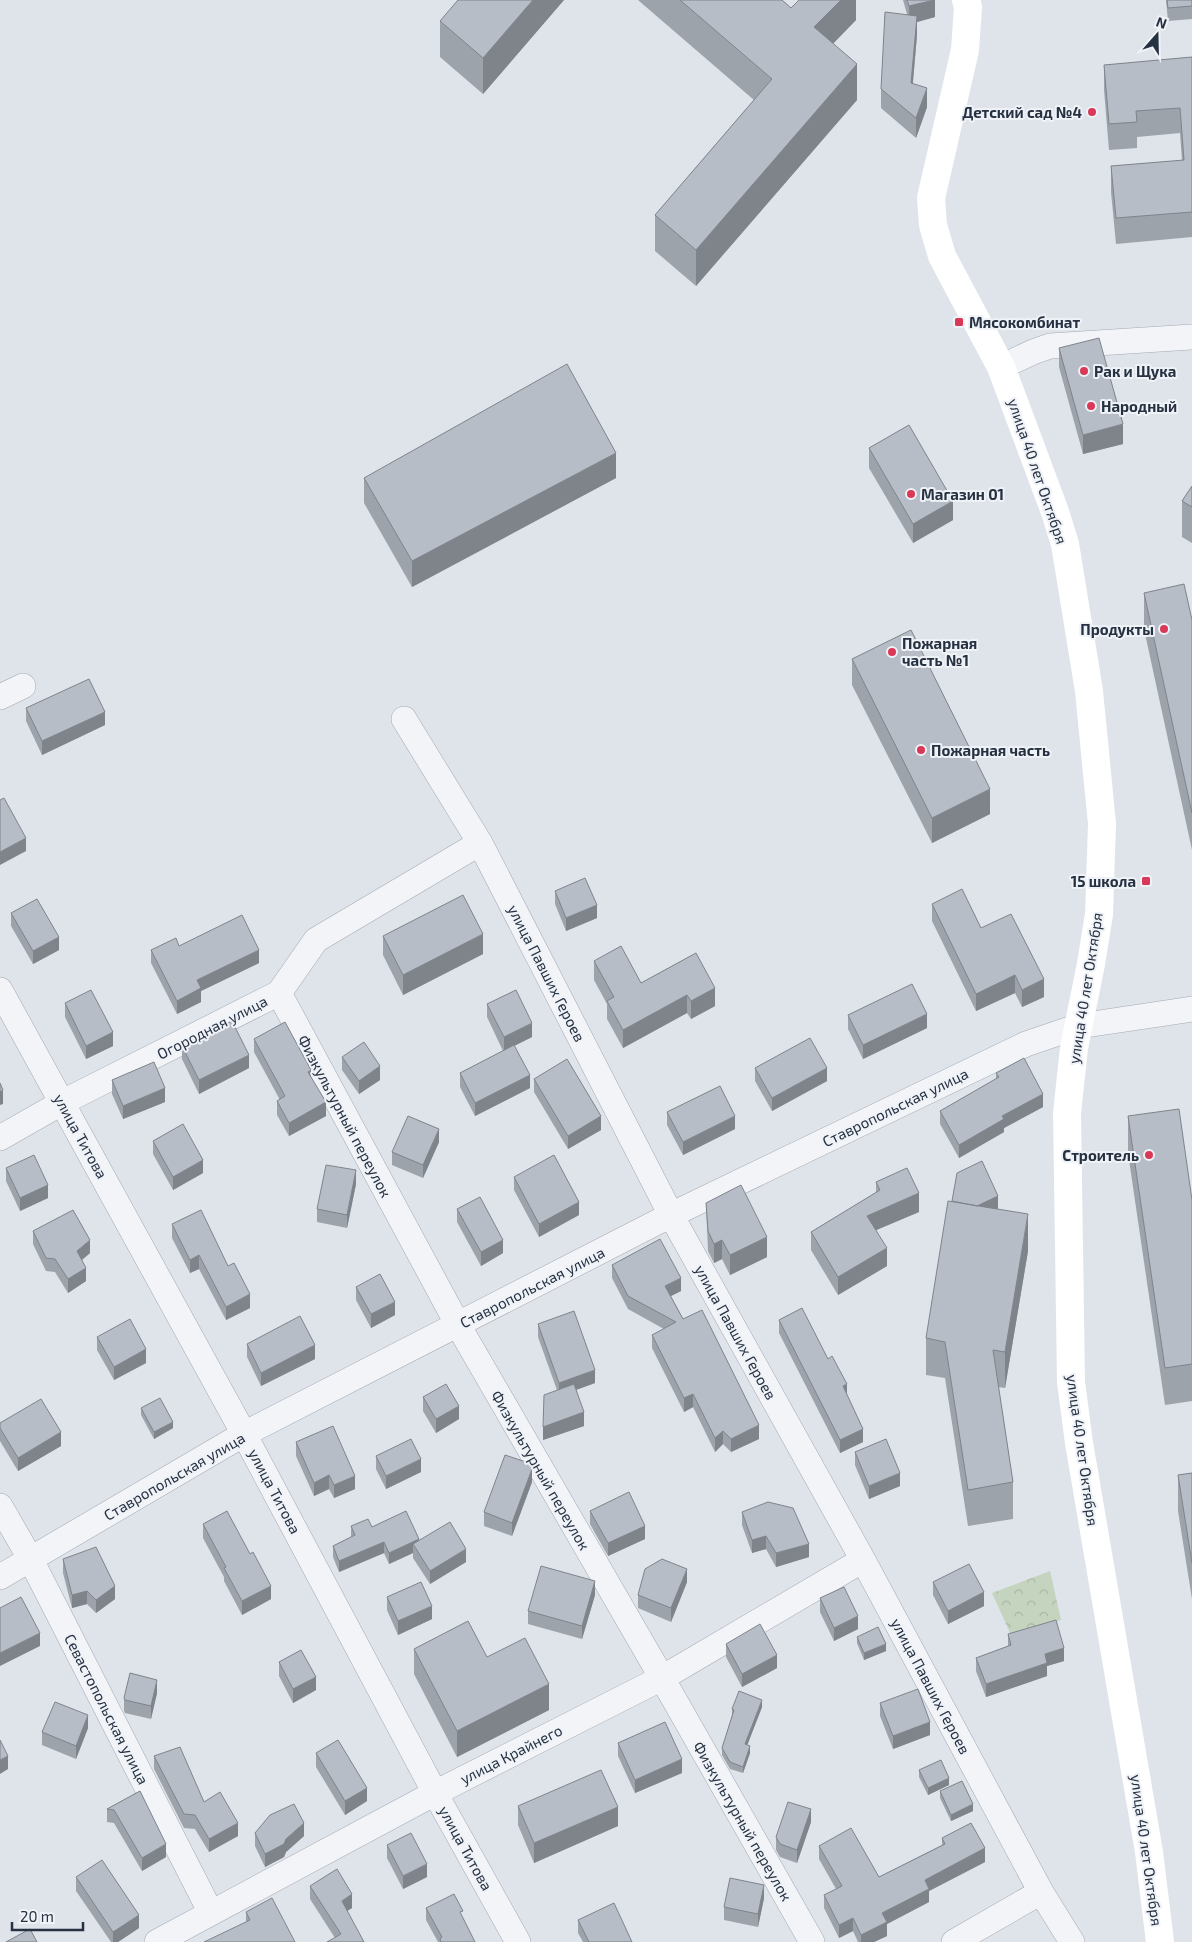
<svg xmlns="http://www.w3.org/2000/svg" width="1192" height="1942" viewBox="0 0 1192 1942" font-family="'Exo 2',sans-serif">
  <style>
    .forest { fill: url(#forest-crowns) }
    .lines { fill: none; stroke-linecap: round; stroke-linejoin: round }
    .minor-casing { stroke: #a4aab4; stroke-width: 26 }
    .minor { stroke: #f2f4f7; stroke-width: 25 }
    .secondary { stroke: #fff; stroke-width: 28 }
    .wall { fill: #9da3ab }
    .shaded-wall { fill: #7f848b }
    .building { fill: #b6bdc7; stroke: #7f848b }
    .poi-dot { fill: #d93956; stroke: #eff2f7; stroke-width: 2 }
    .labels { text-anchor: middle; dominant-baseline: central; stroke-width: 4; stroke-linejoin: round; paint-order: stroke }
    .poi-label { font-size: 15px; font-weight: bold; fill: #263142; stroke: #eff2f7; text-anchor: start }
    .street-label { font-size: 15px; fill: #263142; stroke: #eff2f7 }
  </style>
  <defs>
    <pattern id="forest-crowns" width="20" height="18" patternUnits="userSpaceOnUse" patternTransform="scale(1.25)"><rect width="20" height="18" fill="#c5d4bf"/><path d="M2 6a3 3 0 1 1 6 0M12 15a3 3 0 1 1 6 0" fill="none" stroke="#a9b6a5"/></pattern>
  </defs>
  <rect width="100%" height="100%" fill="#dfe3ea"/>
  <!-- forest -->
  <path class="forest" d="M1050 1571 1061 1620 1011 1635 992 1593Z"/>
  <g class="lines">
    <defs>
      <path id="minor" d="M1001 367 1033 352 1050 346 1192 337
        M0 697 23 686
        M404 719 480 843 671 1215 863 1560 1041 1892 1072 1942
        M0 990 244 1434 435 1793 518 1942
        M279 993 458 1325 662 1678 812 1942
        M0 1138 63 1102 279 993 316 940 480 843
        M0 1506 31 1560 211 1913
        M0 1577 244 1434 671 1215 1026 1044 1079 1026 1192 1009
        M157 1942 435 1793 662 1678 863 1560
        M954 1942 1041 1892"/>
    </defs>
    <!-- minor casing -->
    <use href="#minor" class="minor-casing"/>
    <!-- minor -->
    <use href="#minor" class="minor"/>
    <!-- secondary -->
    <path class="secondary" d="M966 0 968 7 965 50 931 198 933 225 942 256 1001 367 1055 512 1065 544 1089 691 1102 824 1099 914 1091 964 1074 1048 1067 1113 1071 1382 1079 1443 1149 1852 1160 1942"/>
  </g>
  <!-- wall -->
  <path class="wall" d="M564 0 483 94 440 57V21Z
    M638 0H782L791 8 856 0V20L833 44 857 100 696 286 655 251V215L754 100Z
    M903 0H935V17L917 22V35L913 83 927 107 916 138 881 108V89L907 14Z
    M1166 0H1192V19L1168 21Z
    M1192 57V237L1116 244 1111 192V166L1182 161 1180 133 1137 137V148L1109 150 1104 90V65Z
    M1059 348 1123 444 1083 454 1059 367Z
    M869 448 953 520 913 543 869 468Z
    M364 478H616L412 587 364 503Z
    M1192 486V543L1182 537V501Z
    M1144 593 1192 620V850L1144 629Z
    M852 659 990 814 932 843 852 685Z
    M26 708 105 725 42 755 26 721Z
    M555 891 597 918 566 931 555 904Z
    M932 904 981 928 1044 997 1022 1007 1015 993 976 1011 932 921Z
    M11 913 59 950 33 964 11 926Z
    M383 936 483 954 403 995 383 955Z
    M179 946 259 963 201 991V1002L177 1014 151 963V950Z
    M696 953 715 1006 691 1019 687 1013 623 1048 607 1019V1004L594 980V961L641 983Z
    M65 1003 113 1046 86 1059 65 1017Z
    M487 1004 532 1037 514 1046 530 1088 475 1116 460 1087V1073L503 1051 487 1017Z
    M848 1015 927 1028 863 1059 848 1029Z
    M254 1039 311 1077 326 1116 289 1136 277 1115V1101L280 1100 254 1052Z
    M182 1046 249 1068 199 1094 182 1059Z
    M342 1057 380 1080 359 1094 342 1070Z
    M755 1068 827 1081 772 1111 755 1081Z
    M996 1073 1043 1107 1004 1128V1132L959 1158 940 1124V1111L996 1079Z
    M534 1079 601 1130 568 1149 534 1092Z
    M112 1080 165 1102 123 1119 112 1094Z
    M667 1112 735 1129 683 1155 667 1125Z
    M1128 1116 1192 1200V1401L1165 1405 1128 1153Z
    M153 1141 203 1173 173 1190 153 1154Z
    M439 1142 423 1178 392 1165V1152Z
    M6 1168 48 1198 20 1211 6 1181Z
    M514 1177 579 1215 539 1237 514 1190Z
    M876 1182 919 1212 876 1230 887 1266 838 1295 811 1250V1232L876 1193Z
    M356 1184 347 1228 317 1222V1209Z
    M706 1203 767 1257 730 1275 722 1259 714 1263 708 1251Z
    M457 1209 503 1253 481 1266 457 1222Z
    M998 1209 1028 1251 1005 1388 998 1387 1013 1482V1519L968 1526 945 1378 926 1375V1338Z
    M172 1224 250 1308 226 1320 199 1269 190 1273 172 1238Z
    M33 1231 90 1253 82 1260 86 1281 68 1293 55 1272 46 1271 33 1244Z
    M612 1265 681 1291 671 1296 683 1319 759 1439 731 1452 723 1444 715 1452 693 1407 684 1412 652 1348V1335L664 1329 628 1309 612 1278Z
    M356 1287 395 1315 371 1328 356 1300Z
    M779 1320 847 1396 863 1442 840 1453 779 1333Z
    M538 1324 595 1383 576 1390 584 1426 543 1440 557 1390 538 1337Z
    M97 1337 146 1363 114 1380 97 1350Z
    M247 1344 315 1359 261 1386 247 1357Z
    M423 1397 459 1419 436 1433 423 1411Z
    M141 1408 173 1428 154 1439 141 1415Z
    M0 1423 61 1446 18 1471 0 1441Z
    M296 1442 355 1489 334 1498 329 1489 314 1496 296 1456Z
    M855 1452 900 1486 869 1499 855 1465Z
    M376 1456 421 1472 386 1489 376 1469Z
    M1192 1473V1599L1178 1511V1475Z
    M532 1482 512 1536 484 1526V1512Z
    M590 1511 645 1539 608 1556 590 1524Z
    M742 1512 809 1557 776 1567 766 1549 752 1553 742 1525Z
    M203 1524 271 1599 242 1615 224 1581V1577L203 1538Z
    M351 1526 372 1527 419 1541 466 1562 430 1584 413 1558V1553L389 1564 384 1553 339 1572 333 1557V1546L351 1537Z
    M63 1559 115 1599 96 1613 87 1604 72 1608 63 1573Z
    M687 1582 671 1622 638 1608V1595Z
    M933 1582 984 1606 948 1624 933 1595Z
    M595 1595 582 1639 528 1624V1611Z
    M387 1597 432 1619 398 1635 387 1610Z
    M820 1598 858 1629 834 1641 820 1612Z
    M1008 1634 1064 1661 1047 1666V1676L986 1697 976 1671V1658L1008 1646Z
    M857 1637 886 1651 864 1660 857 1643Z
    M726 1644 777 1668 742 1687 726 1657Z
    M414 1649 487 1657 549 1710 457 1757 414 1674Z
    M279 1662 316 1690 293 1703 279 1676Z
    M157 1693 151 1719 125 1713 124 1711V1698Z
    M880 1703 930 1735 893 1749 880 1716Z
    M762 1707 747 1745 750 1753 743 1773 730 1769 722 1755V1748L732 1716V1709Z
    M88 1728 76 1759 42 1745V1732Z
    M618 1743 682 1773 635 1793 618 1756Z
    M316 1753 367 1801 345 1815 316 1767Z
    M154 1756 204 1802 238 1836 209 1852 195 1829 184 1828 154 1769Z
    M919 1770 949 1785 928 1795 919 1777Z
    M140 1791 166 1857 142 1871 114 1823 107 1822V1809Z
    M940 1791 973 1811 951 1821 940 1798Z
    M518 1806 618 1826 534 1863 518 1825Z
    M811 1822 797 1863 780 1857 776 1850V1837Z
    M255 1833 304 1836 286 1852 284 1857 265 1867 255 1846Z
    M942 1838 985 1862 929 1891V1902L887 1924V1936L874 1942H858L853 1931 839 1938 824 1908V1895L836 1889 819 1859V1846L879 1877 942 1845Z
    M387 1845 427 1877 403 1889 387 1858Z
    M76 1877 139 1928 118 1942H111L76 1891Z
    M310 1886 352 1908 347 1911 364 1942 335 1938 310 1899Z
    M764 1898 758 1927 724 1920V1907Z
    M426 1908 463 1918 475 1942H438L426 1920Z
    M246 1912 295 1942 246 1922Z
    M578 1920 632 1942H583L578 1933Z"/>
  <!-- shaded-wall -->
  <path class="shaded-wall" d="M533 0H564L483 94V58Z
    M841 0H856V20L814 63V27Z
    M935 0V17L917 22V35L911 102 909 6Z
    M857 64V100L696 286V250Z
    M927 88V107L916 138V118Z
    M1123 424V444L1083 454V435Z
    M616 453V478L412 587V561Z
    M953 501V520L913 543V524Z
    M105 712V725L42 755V741Z
    M990 789V814L932 843V818Z
    M26 838V851L0 865V852Z
    M597 905V918L566 931V918Z
    M483 934V954L403 995V975Z
    M59 937V950L33 964V951Z
    M259 950V963L201 991V1002L177 1014V1001L197 980Z
    M1015 975V993L976 1011V994Z
    M1044 979V997L1022 1007V990Z
    M715 988V1006L691 1019V1001Z
    M687 995V1013L623 1048V1030Z
    M927 1014V1028L863 1059V1045Z
    M532 1023V1037L504 1051V1037Z
    M113 1032V1046L86 1059V1046Z
    M249 1055V1068L199 1094V1080Z
    M380 1066V1080L359 1094V1081Z
    M827 1068V1081L772 1111V1098Z
    M311 1070V1083L308 1072Z
    M530 1075V1088L475 1116V1103Z
    M165 1088V1102L123 1119V1106Z
    M3 1090V1104L0 1105V1092Z
    M1043 1094V1107L1004 1128V1132L959 1158V1145L1002 1116Z
    M326 1102V1116L289 1136V1123Z
    M601 1116V1130L568 1149V1136Z
    M735 1116V1129L683 1155V1142Z
    M439 1129V1142L423 1178V1165Z
    M203 1160V1173L173 1190V1177Z
    M356 1170V1184L347 1228V1215Z
    M48 1185V1198L20 1211V1198Z
    M919 1193V1212L867 1234V1216Z
    M998 1196V1209L949 1218Z
    M579 1202V1215L539 1237V1224Z
    M1028 1214V1251L1005 1388V1352Z
    M767 1237V1257L730 1275V1255Z
    M90 1240V1253L77 1264V1251Z
    M503 1240V1253L481 1266V1252Z
    M722 1240V1259L714 1263V1244Z
    M887 1248V1266L838 1295V1277Z
    M199 1255V1269L190 1273V1260Z
    M86 1268V1281L68 1293V1279Z
    M681 1278V1291L665 1299V1286Z
    M250 1294V1308L226 1320V1307Z
    M395 1302V1315L371 1328V1314Z
    M315 1345V1359L261 1386V1373Z
    M146 1349V1363L114 1380V1367Z
    M595 1370V1383L559 1396V1383Z
    M847 1384V1397L843 1386Z
    M693 1394V1407L684 1412V1398Z
    M459 1406V1419L436 1433V1419Z
    M584 1412V1426L543 1440V1427Z
    M173 1422V1428L154 1439V1432Z
    M759 1425V1439L731 1452V1439Z
    M863 1429V1442L840 1453V1440Z
    M723 1431V1444L715 1452V1438Z
    M61 1432V1446L18 1471V1458Z
    M421 1459V1472L386 1489V1476Z
    M532 1469V1482L512 1536V1523Z
    M900 1473V1486L869 1499V1486Z
    M329 1475V1489L314 1496V1483Z
    M355 1476V1489L334 1498V1485Z
    M645 1526V1539L608 1556V1543Z
    M766 1536V1549L752 1553V1540Z
    M419 1539V1550L413 1544V1553L389 1564V1553Z
    M384 1542V1553L339 1572V1561Z
    M809 1544V1557L776 1567V1553Z
    M466 1549V1562L430 1584V1571Z
    M687 1569V1582L671 1622V1608Z
    M595 1581V1595L582 1639V1626Z
    M115 1586V1599L96 1613V1600Z
    M271 1586V1599L242 1615V1601Z
    M87 1591V1604L72 1608V1595Z
    M984 1592V1606L948 1624V1611Z
    M432 1606V1619L398 1635V1621Z
    M858 1616V1629L834 1641V1628Z
    M40 1633V1646L0 1666V1653Z
    M886 1644V1651L864 1660V1653Z
    M1064 1648V1661L1047 1666V1676L986 1697V1684L1045 1654Z
    M777 1655V1668L742 1687V1674Z
    M316 1677V1690L293 1703V1689Z
    M157 1680V1693L151 1719V1706Z
    M549 1684V1710L457 1757V1731Z
    M762 1700V1707L745 1751V1744Z
    M88 1715V1728L76 1759V1746Z
    M930 1722V1735L893 1749V1736Z
    M750 1746V1753L743 1773V1767Z
    M8 1756V1769L0 1774V1760Z
    M682 1759V1773L635 1793V1780Z
    M949 1778V1785L928 1795V1788Z
    M367 1788V1801L345 1815V1801Z
    M973 1804V1811L951 1821V1815Z
    M618 1807V1826L534 1863V1843Z
    M811 1809V1822L797 1863V1850Z
    M238 1823V1836L209 1852V1839Z
    M304 1823V1836L286 1852 284 1857 265 1867V1854L286 1839Z
    M166 1844V1857L142 1871V1858Z
    M985 1848V1862L929 1891V1902L887 1924V1936L874 1942H861V1935L882 1913 925 1880Z
    M427 1864V1877L403 1889V1876Z
    M764 1885V1898L758 1927V1914Z
    M352 1894V1908L342 1914V1901Z
    M139 1915V1928L118 1942H113V1932Z
    M853 1918V1931L839 1938V1925Z"/>
  <!-- building -->
  <path class="building" d="M458 0H533L483 58 440 21Z
    M680 0H782L791 8 799 0H841L814 27 857 64 696 250 655 215 772 79Z
    M907 0H934L909 6Z
    M1167 0H1192V6L1168 8Z
    M885 12 917 16 911 83 927 88 916 118 881 89Z
    M1192 57V212L1116 218 1111 166 1184 160 1180 108 1136 111 1137 122 1109 124 1104 65Z
    M1099 338 1123 424 1083 435 1059 348Z
    M567 364 616 453 412 561 364 478Z
    M909 425 953 501 913 524 869 448Z
    M1192 486V507L1182 501Z
    M1184 584 1192 620V813L1144 593Z
    M911 630 990 789 932 818 852 659Z
    M89 679 105 712 42 741 26 708Z
    M4 798 26 838 0 852V800Z
    M585 878 597 905 566 918 555 891Z
    M962 889 981 928 1011 914 1044 979 1022 990 1015 975 976 994 932 904Z
    M463 895 483 934 403 975 383 936Z
    M37 899 59 937 33 951 11 913Z
    M242 915 259 950 197 980 201 988 177 1001 151 950 176 938 179 946Z
    M621 946 641 983 696 953 715 988 691 1001 687 995 623 1030 607 1001 614 997 594 961Z
    M912 984 927 1014 863 1045 848 1015Z
    M91 990 113 1032 86 1046 65 1003Z
    M516 990 532 1023 504 1037 487 1004Z
    M232 1021 249 1055 199 1080 182 1046Z
    M285 1022 311 1070 308 1072 326 1102 289 1123 277 1101 285 1096 254 1039Z
    M810 1038 827 1068 772 1098 755 1068Z
    M364 1042 380 1066 359 1081 342 1057Z
    M514 1045 530 1075 475 1103 460 1073Z
    M1024 1058 1043 1094 1002 1116 1004 1119 959 1145 940 1111 999 1077 996 1073Z
    M567 1059 601 1116 568 1136 534 1079Z
    M154 1062 165 1088 123 1106 112 1080Z
    M0 1083 3 1090 0 1092Z
    M720 1086 735 1116 683 1142 667 1112Z
    M1179 1109 1192 1200V1364L1165 1368 1128 1116Z
    M408 1116 439 1129 423 1165 392 1152Z
    M183 1124 203 1160 173 1177 153 1141Z
    M34 1155 48 1185 20 1198 6 1168Z
    M554 1155 579 1202 539 1224 514 1177Z
    M982 1161 998 1196 977 1206 952 1201 957 1173Z
    M326 1165 356 1170 347 1215 317 1209Z
    M907 1168 919 1193 867 1216 887 1248 838 1277 811 1232 880 1190 876 1182Z
    M741 1185 767 1237 730 1255 722 1240 714 1244 708 1231 706 1203Z
    M480 1197 503 1240 481 1252 457 1209Z
    M948 1201 1028 1214 1005 1352 993 1350 1013 1482 968 1490 945 1342 926 1338Z
    M73 1210 90 1240 77 1251 86 1268 68 1279 55 1259 46 1258 33 1231Z
    M201 1210 228 1266 234 1263 250 1294 226 1307 199 1255 190 1260 172 1224Z
    M660 1239 681 1278 665 1286 683 1319 702 1310 759 1425 731 1439 723 1431 715 1438 693 1394 684 1398 652 1335 676 1322 628 1296 612 1265Z
    M380 1274 395 1302 371 1314 356 1287Z
    M802 1308 828 1359 832 1356 847 1384 843 1386 863 1429 840 1440 779 1320Z
    M574 1311 595 1370 559 1383 538 1324Z
    M300 1316 315 1345 261 1373 247 1344Z
    M130 1319 146 1349 114 1367 97 1337Z
    M446 1384 459 1406 436 1419 423 1397Z
    M574 1384 584 1412 543 1427 544 1395Z
    M160 1398 173 1422 154 1432 141 1408Z
    M41 1399 61 1432 18 1458 0 1428V1423Z
    M333 1426 355 1476 334 1485 329 1475 314 1483 296 1442Z
    M411 1439 421 1459 386 1476 376 1456Z
    M886 1439 900 1473 869 1486 855 1452Z
    M505 1455 529 1463 532 1469 512 1523 484 1512Z
    M1192 1473V1563L1178 1475Z
    M629 1492 645 1526 608 1543 590 1511Z
    M768 1502 793 1508 809 1544 776 1553 766 1536 752 1540 742 1512Z
    M227 1511 250 1554 253 1552 271 1586 242 1601 224 1568 226 1567 203 1524Z
    M406 1511 419 1539 389 1553 384 1542 339 1561 333 1546 355 1535 351 1526 368 1519 372 1527Z
    M450 1522 466 1549 430 1571 413 1544Z
    M96 1547 115 1586 96 1600 87 1591 72 1595 63 1559Z
    M662 1559 687 1569 671 1608 638 1595 645 1569Z
    M969 1564 984 1592 948 1611 933 1582Z
    M541 1566 595 1581 582 1626 528 1611Z
    M421 1582 432 1606 398 1621 387 1597Z
    M844 1587 858 1616 834 1628 820 1598Z
    M21 1597 40 1633 0 1653V1608Z
    M1056 1620 1064 1648 1045 1654 1047 1663 986 1684 976 1658 1011 1645 1008 1634Z
    M468 1621 487 1657 525 1638 549 1684 457 1731 414 1649Z
    M760 1624 777 1655 742 1674 726 1644Z
    M878 1627 886 1644 864 1653 857 1637Z
    M301 1650 316 1677 293 1689 279 1662Z
    M130 1673 157 1680 151 1706 125 1700 124 1698Z
    M918 1689 930 1722 893 1736 880 1703Z
    M739 1691 762 1700 745 1744 750 1746 743 1767 730 1762 722 1748 734 1710 732 1709Z
    M55 1702 88 1715 76 1746 42 1732Z
    M665 1722 682 1759 635 1780 618 1743Z
    M0 1740 8 1756 0 1760Z
    M338 1740 367 1788 345 1801 316 1753Z
    M180 1747 204 1802 220 1792 238 1823 209 1839 195 1815 184 1814 154 1756Z
    M941 1760 949 1778 928 1788 919 1770Z
    M601 1770 618 1807 534 1843 518 1806Z
    M962 1781 973 1804 951 1815 940 1791Z
    M140 1791 166 1844 142 1858 114 1810 107 1809Z
    M788 1802 811 1809 797 1850 780 1844 776 1837Z
    M294 1804 304 1823 286 1839 284 1844 265 1854 255 1833 270 1815Z
    M971 1823 985 1848 925 1880 929 1889 882 1913 887 1922 861 1935 853 1918 839 1925 824 1895 842 1886 819 1846 851 1828 879 1877 945 1844 942 1838Z
    M411 1833 427 1864 403 1876 387 1845Z
    M102 1860 139 1915 113 1932 76 1877Z
    M337 1869 352 1894 342 1901 364 1942H327L341 1934 310 1886Z
    M730 1878 764 1885 758 1914 724 1907Z
    M454 1894 463 1911 460 1912 475 1942H441L440 1939 442 1937 426 1908Z
    M272 1898 295 1942H204L250 1920 246 1912Z
    M614 1903 632 1942H589L578 1920Z
    M30 1929 37 1942H6Z"/>
  <!-- markers -->
  <g class="poi-dot">
    <circle cx="1092" cy="112" r="5"/>
    <rect x="954" y="317" width="10" height="10" rx="2.5"/>
    <circle cx="1084" cy="371" r="5"/>
    <circle cx="1091" cy="406" r="5"/>
    <circle cx="911" cy="494" r="5"/>
    <circle cx="1164" cy="629" r="5"/>
    <circle cx="892" cy="652" r="5"/>
    <circle cx="921" cy="750" r="5"/>
    <rect x="1141" y="876" width="10" height="10" rx="2.5"/>
    <circle cx="1149" cy="1155" r="5"/>
  </g>
  <g class="labels">
    <!-- poi labels -->
    <g class="poi-label">
      <text x="1082" y="112" text-anchor="end">Детский сад №4</text>
      <text x="969" y="322">Мясокомбинат</text>
      <text x="1094" y="371">Рак и Щука</text>
      <text x="1101" y="406">Народный</text>
      <text x="921" y="494">Магазин 01</text>
      <text x="1154" y="629" text-anchor="end">Продукты</text>
      <text x="902" y="643">Пожарная<tspan x="902" dy="17">часть №1</tspan></text>
      <text x="931" y="750">Пожарная часть</text>
      <text x="1136" y="881" text-anchor="end">15 школа</text>
      <text x="1139" y="1155" text-anchor="end">Строитель</text>
    </g>
    <!-- street labels -->
    <g class="street-label">
      <text transform="translate(1038 471) rotate(71)">улица 40 лет Октября</text>
      <text transform="translate(547 973) rotate(63)">улица Павших Героев</text>
      <text transform="translate(1085 988) rotate(-81)">улица 40 лет Октября</text>
      <text transform="translate(212 1027) rotate(-27)">Огородная улица</text>
      <text transform="translate(895 1107) rotate(-26)">Ставропольская улица</text>
      <text transform="translate(345 1116) rotate(62)">Физкультурный переулок</text>
      <text transform="translate(81 1136) rotate(61)">улица Титова</text>
      <text transform="translate(532 1287) rotate(-27)">Ставропольская улица</text>
      <text transform="translate(736 1332) rotate(61)">улица Павших Героев</text>
      <text transform="translate(1083 1450) rotate(82)">улица 40 лет Октября</text>
      <text transform="translate(541 1470) rotate(60)">Физкультурный переулок</text>
      <text transform="translate(174 1476) rotate(-30)">Ставропольская улица</text>
      <text transform="translate(275 1491) rotate(62)">улица Титова</text>
      <text transform="translate(931 1686) rotate(62)">улица Павших Героев</text>
      <text transform="translate(107 1709) rotate(63)">Севастопольская улица</text>
      <text transform="translate(511 1754) rotate(-27)">улица Крайнего</text>
      <text transform="translate(743 1821) rotate(60)">Физкультурный переулок</text>
      <text transform="translate(466 1848) rotate(61)">улица Титова</text>
      <text transform="translate(1147 1850) rotate(82)">улица 40 лет Октября</text>
    </g>
  </g>
  <!-- north arrow -->
  <g transform="translate(1157 35) rotate(20)" stroke="#eff2f7" stroke-width="4" paint-order="stroke">
  <path d="M0-4L9 19L0 12L-9 19Z" fill="#263142"/>
  <text y="-8" font-size="14" font-weight="bold" text-anchor="middle" fill="#263142">N</text>
  </g>
  <!-- scale -->
  <path d="M12 1922v8h71v-8" fill="none" stroke="#263142" stroke-width="2.5"/>
  <text x="20" y="1922" font-size="15" fill="#263142" stroke="#eff2f7" stroke-width="4" paint-order="stroke">20 m</text>
</svg>
